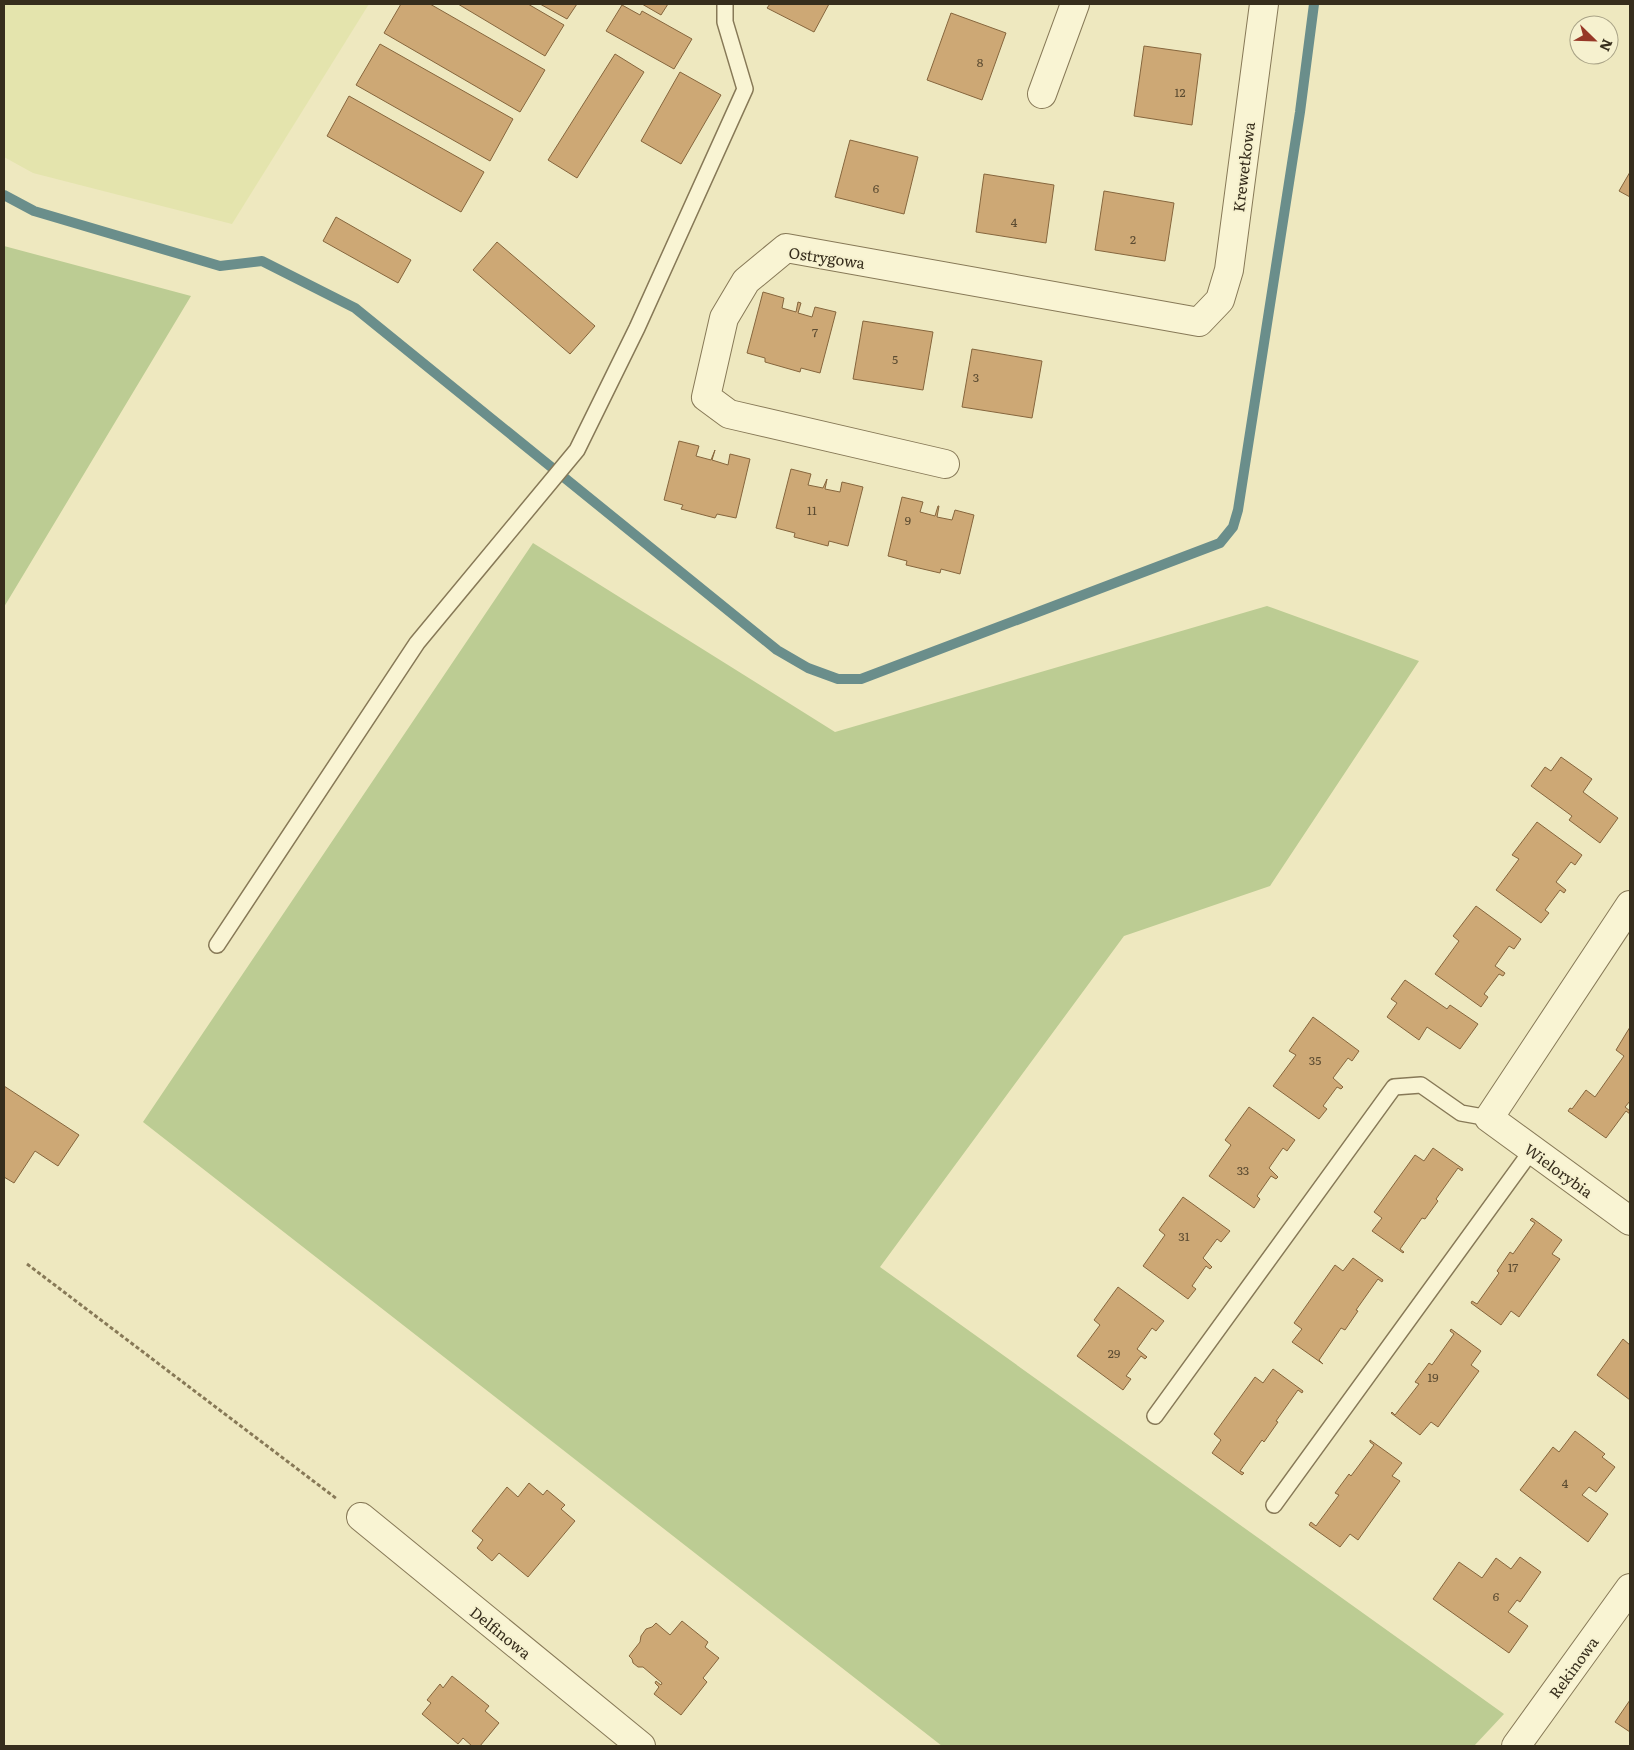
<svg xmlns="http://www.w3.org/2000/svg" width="1634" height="1750" viewBox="0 0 1634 1750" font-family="Literata,serif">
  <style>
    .farmland { fill: #e4e4ad }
    .green { fill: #bccc93 }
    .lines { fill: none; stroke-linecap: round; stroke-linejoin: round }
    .stream { stroke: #6a8e8b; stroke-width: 10 }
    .building { fill: #cda875; stroke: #86663d }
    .service-casing { stroke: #877957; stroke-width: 18 }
    .minor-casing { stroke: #877957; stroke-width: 30 }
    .path { stroke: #877957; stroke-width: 3; stroke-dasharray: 4 2.5; stroke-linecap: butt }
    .service { stroke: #f9f4d3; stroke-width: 15 }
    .minor { stroke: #f9f4d3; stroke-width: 28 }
    .labels { text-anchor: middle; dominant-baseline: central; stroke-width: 4; stroke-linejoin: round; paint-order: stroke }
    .number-label { font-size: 12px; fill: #5c4c32 }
    .street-label { font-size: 15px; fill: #362d1c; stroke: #f6f1cf }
  </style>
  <rect width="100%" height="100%" fill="#eee8bf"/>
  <!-- farmland -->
  <path class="farmland" d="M4 4H369L232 224 33 173 4 157Z"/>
  <!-- green -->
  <path class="green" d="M4 246 191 296 4 607Z
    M533 543 835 732 1267 606 1419 661 1270 886 1124 936 880 1267 1504 1714 1474 1746H942L143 1122Z"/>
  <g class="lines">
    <!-- stream -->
    <path class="stream" d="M4 195 34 211 220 266 262 261 355 308 777 650 808 668 838 679H861L1220 543 1233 527 1238 510 1300 112 1314 4"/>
  </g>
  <!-- building -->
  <path class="building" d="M401 4H430L545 70 520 112 384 33Z
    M458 4H528L564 25 545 56Z
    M540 4H577L567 19Z
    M642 4H668L661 15Z
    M770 4H829L814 32 767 8Z
    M622 5 640 15 642 11 692 39 674 69 606 31Z
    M951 13 1006 33 982 100 927 80Z
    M380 44 513 119 490 161 356 85Z
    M1144 46 1201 54 1192 125 1134 116Z
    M615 54 644 72 577 178 548 160Z
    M680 72 721 95 681 164 641 141Z
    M349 96 484 172 461 212 327 136Z
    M850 140 918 157 904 214 835 197Z
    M1630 172V197L1619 191Z
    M984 174 1054 185 1046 243 976 232Z
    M1104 191 1174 203 1165 261 1095 250Z
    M336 217 411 260 398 283 323 241Z
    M497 242 595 326 570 354 473 270Z
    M763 292 784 298 782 308 796 312 798 302 801 303 798 313 812 317 815 307 836 312 820 373 801 368 800 372 765 362V358L747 353Z
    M863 321 933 332 923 390 853 379Z
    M972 349 1042 361 1032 418 962 407Z
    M679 441 699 446 696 456 711 460 715 450 712 460 728 465 730 454 750 459 736 518 717 514 715 518 681 509 683 505 664 500Z
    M791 469 811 474 808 485 823 488 827 479 825 489 840 492 842 482 863 487 848 546 829 541 828 546 794 537 795 533 776 528Z
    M902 497 923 502 920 512 935 516 938 506H939L937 517 952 520 955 510 974 515 960 574 941 569 940 573 906 565 907 561 888 556Z
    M1561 757 1592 779 1583 792 1618 818 1600 843 1569 820 1572 816 1531 786 1545 767 1551 771Z
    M1537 822 1582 855 1575 865 1571 862 1556 882 1566 890 1564 893 1560 890 1545 910 1549 913 1541 923 1496 890 1519 859 1512 855Z
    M1476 906 1521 939 1514 949 1509 946 1495 966 1505 973 1503 976 1499 974 1484 994 1488 997 1481 1007 1435 974 1459 941 1453 936Z
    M1405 980 1447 1009 1450 1005 1478 1024 1460 1049 1427 1027 1419 1040 1387 1017 1397 1003 1391 999Z
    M1313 1017 1359 1051 1352 1061 1348 1058 1333 1078 1343 1087 1341 1089 1337 1087 1323 1106 1327 1109 1319 1119 1273 1086 1296 1055 1289 1051Z
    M1630 1027V1101L1625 1107 1630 1111V1114L1626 1111 1606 1138 1568 1111 1570 1108 1572 1109 1586 1090 1595 1097 1624 1056 1616 1050Z
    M4 1086 79 1135 58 1166 35 1151 14 1183 4 1177Z
    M1249 1107 1295 1140 1287 1151 1283 1148 1269 1168 1278 1177 1276 1179 1271 1176 1257 1196 1260 1199 1254 1208 1209 1176 1231 1145 1225 1140Z
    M1433 1148 1463 1169 1462 1171 1458 1168 1436 1199 1438 1201 1425 1219 1422 1218 1400 1249 1404 1252 1403 1253 1372 1231 1382 1218 1374 1212 1415 1155 1424 1161Z
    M1183 1197 1230 1231 1221 1242 1217 1239 1203 1258 1212 1267 1210 1269 1206 1266 1192 1286 1196 1289 1188 1299 1143 1266 1165 1235 1159 1230Z
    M1532 1218 1562 1240 1552 1254 1560 1259 1519 1317 1511 1311 1501 1325 1471 1303 1472 1301 1477 1304 1499 1273 1497 1271 1510 1252 1513 1254 1535 1223 1530 1220Z
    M1353 1258 1383 1280 1382 1282 1378 1279 1356 1310 1358 1311 1345 1330 1341 1328 1319 1360 1323 1364 1292 1342 1302 1329 1294 1323 1335 1265 1343 1271Z
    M1118 1287 1164 1321 1156 1331 1152 1328 1137 1349 1147 1357 1145 1359 1141 1356 1126 1376 1131 1379 1123 1390 1077 1356 1100 1325 1094 1320Z
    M1451 1329 1481 1351 1471 1365 1479 1371 1438 1427 1431 1422 1420 1435 1391 1413 1392 1412 1395 1415 1419 1384 1415 1382 1429 1363 1432 1365 1454 1334 1450 1331Z
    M1623 1339 1630 1345V1400L1597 1375Z
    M1273 1369 1303 1391 1302 1393 1298 1390 1276 1421 1278 1422 1264 1442 1262 1440 1240 1471 1244 1473 1242 1475 1212 1453 1221 1440 1214 1434 1255 1377 1263 1383Z
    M1575 1431 1605 1454 1602 1457 1615 1467 1596 1492 1589 1487 1582 1495 1608 1514 1588 1542 1520 1490 1553 1447 1559 1452Z
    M1370 1440 1402 1463 1392 1476 1400 1481 1358 1540 1350 1534 1340 1547 1309 1525 1311 1522 1316 1526 1339 1495 1335 1493 1349 1474 1351 1476 1374 1445 1370 1442Z
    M529 1483 543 1495 547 1490 565 1505 561 1509 575 1521 528 1577 499 1553 492 1561 477 1548 483 1540 472 1531 507 1487 518 1497Z
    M1520 1557 1541 1572 1520 1602 1517 1600 1508 1612 1528 1626 1509 1653 1433 1599 1459 1562 1482 1578 1496 1558 1511 1569Z
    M682 1621 708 1642 705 1647 719 1658 703 1678 707 1682 681 1715 654 1694 659 1687 655 1683 656 1681 661 1685 662 1683 643 1667H638L633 1663 632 1659 629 1656 640 1642 641 1636 646 1629 652 1627 656 1623 670 1635Z
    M452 1676 489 1706 485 1711 499 1723 480 1746H472L463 1738 458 1744 422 1714 431 1703 427 1700 440 1684 443 1688Z
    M1630 1700V1732L1615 1722Z"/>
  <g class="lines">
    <defs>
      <path id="service" d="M217 945 417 643 577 450 637 328 745 89 725 22V4
        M1155 1416 1394 1087 1421 1085 1461 1113 1489 1118
        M1274 1505 1532 1150"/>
      <path id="minor" d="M1042 94 1075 4
        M945 464 729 414 706 397 724 318 746 281 786 248 1199 322 1220 300 1229 270 1264 4
        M1630 905 1489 1118 1630 1221
        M361 1517 641 1746
        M1516 1746 1630 1588"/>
    </defs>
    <!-- service casing -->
    <use href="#service" class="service-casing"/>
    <!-- minor casing -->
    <use href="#minor" class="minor-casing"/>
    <!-- path -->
    <path class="path" d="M27 1264 337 1499"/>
    <!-- service -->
    <use href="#service" class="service"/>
    <!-- minor -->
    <use href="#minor" class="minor"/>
  </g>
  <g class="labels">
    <!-- number labels -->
    <g class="number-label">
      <text x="980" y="62">8</text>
      <text x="1180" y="92">12</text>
      <text x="876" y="188">6</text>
      <text x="1014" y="222">4</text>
      <text x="1133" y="239">2</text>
      <text x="815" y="332">7</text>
      <text x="895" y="359">5</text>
      <text x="976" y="377">3</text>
      <text x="812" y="510">11</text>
      <text x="908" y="520">9</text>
      <text x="1315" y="1060">35</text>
      <text x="1243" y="1170">33</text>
      <text x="1184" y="1236">31</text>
      <text x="1513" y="1267">17</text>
      <text x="1114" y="1353">29</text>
      <text x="1433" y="1377">19</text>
      <text x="1565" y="1483">4</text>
      <text x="1496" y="1596">6</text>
    </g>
    <!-- street labels -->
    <g class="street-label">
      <text transform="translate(1243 167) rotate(-83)">Krewetkowa</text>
      <text transform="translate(827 257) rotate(8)">Ostrygowa</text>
      <text transform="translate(1559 1170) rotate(36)">Wielorybia</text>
      <text transform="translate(501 1632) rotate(39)">Delfinowa</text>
      <text transform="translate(1573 1667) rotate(-54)">Rekinowa</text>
    </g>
  </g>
  <!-- border -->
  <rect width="1634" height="1750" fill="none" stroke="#362d1c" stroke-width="10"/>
  <!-- north arrow -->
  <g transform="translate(1594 40) rotate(113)"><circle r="24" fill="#f6f1cf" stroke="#a9a387"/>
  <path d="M0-4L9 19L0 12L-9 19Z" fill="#973827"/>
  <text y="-8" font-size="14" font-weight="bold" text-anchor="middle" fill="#362d1c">N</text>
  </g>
</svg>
